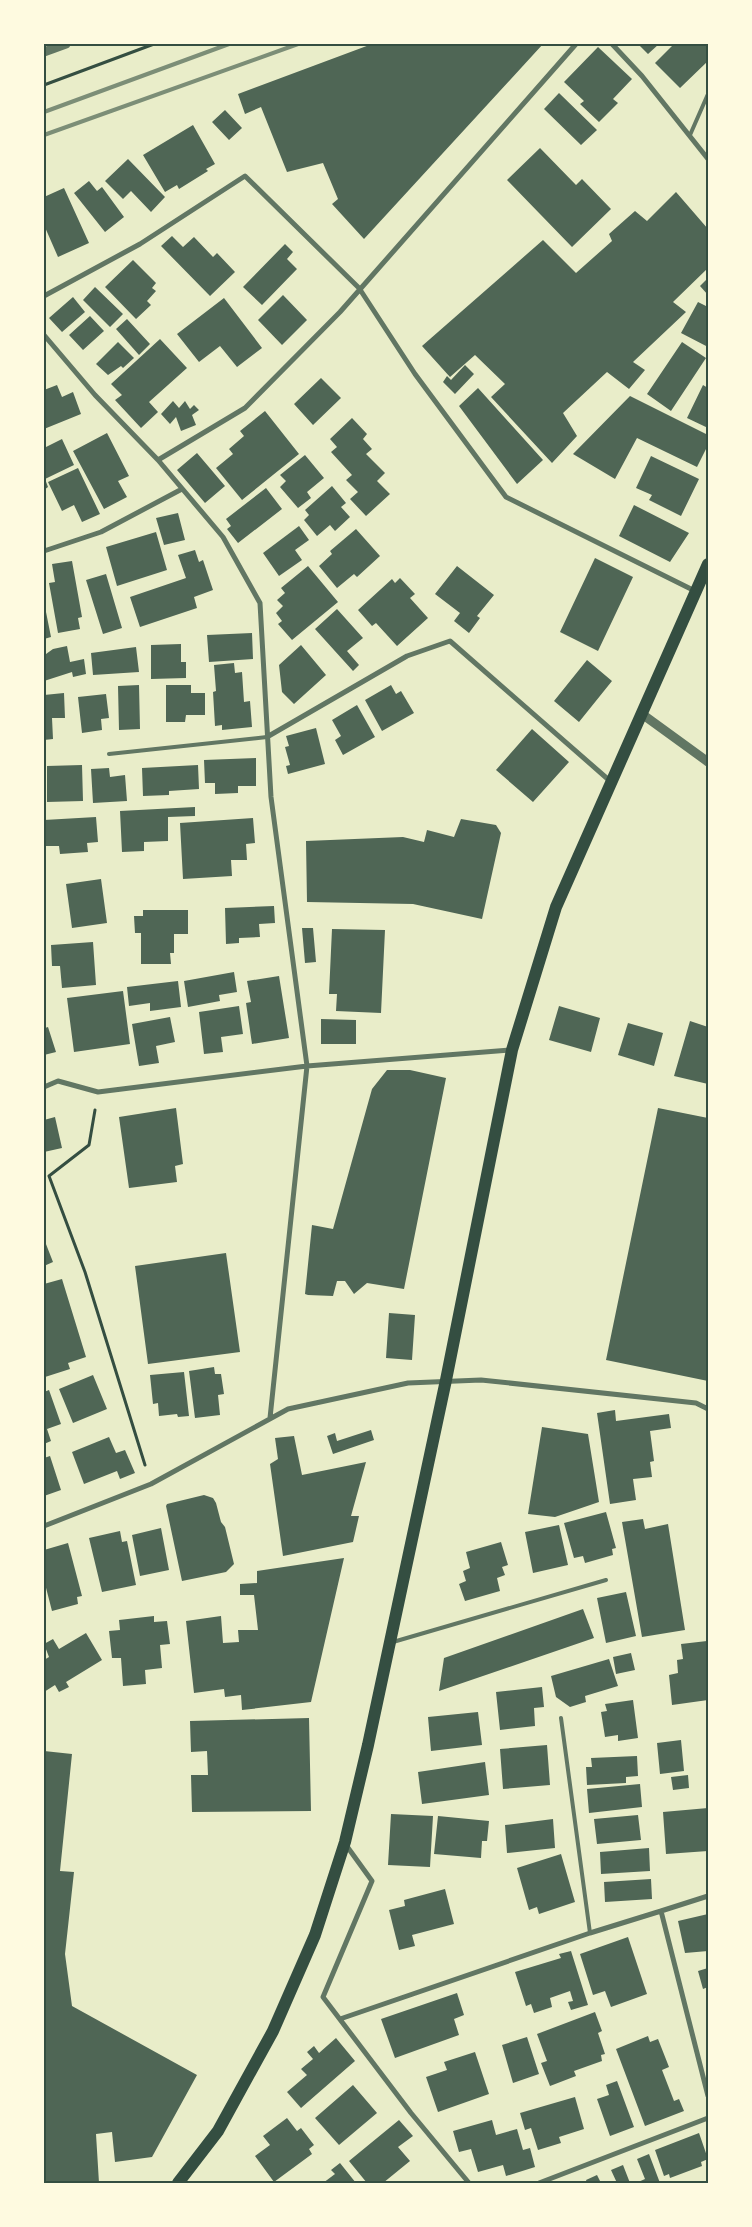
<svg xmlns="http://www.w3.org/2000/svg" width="752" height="2227" viewBox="0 0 752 2227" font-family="'Nunito Sans',sans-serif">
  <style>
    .building { fill: #4f6655 }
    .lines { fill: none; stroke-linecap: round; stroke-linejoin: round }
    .path { stroke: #344e41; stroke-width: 3 }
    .service { stroke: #617663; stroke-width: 4 }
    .minor { stroke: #617663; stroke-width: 5 }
    .tertiary { stroke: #617663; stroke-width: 9 }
    .primary { stroke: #344e41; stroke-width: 12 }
    .rail { stroke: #7c8e77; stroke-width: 4 }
    .neatline { fill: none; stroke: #344e41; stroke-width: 2 }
  </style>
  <rect width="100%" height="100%" fill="#e9edc9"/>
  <!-- building -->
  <path class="building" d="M372 44H543L364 239 332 204 338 199 323 163 287 172 261 107 245 114 238 94Z
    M638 44H659L648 54Z
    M674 44 708 45V61L680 88 655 63Z
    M598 47 632 79 613 99 618 103 599 122 580 104 584 101 564 82Z
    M559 93 597 130 581 145 544 109Z
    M225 110 242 128 229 140 212 122Z
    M193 125 215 164 206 169 208 171 179 189 177 185 165 192 143 155Z
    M540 148 576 185 582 179 611 209 572 247 507 180Z
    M128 159 165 197 151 212 131 191 123 199 105 181Z
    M89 181 97 191 102 187 124 217 105 232 74 193Z
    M64 188 89 243 58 257 44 225V197Z
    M676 192 708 229V268L673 302 686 312 633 362 645 370 629 389 607 372 563 413 577 436 552 463 491 397 505 384 475 355 450 377 422 346 543 240 576 273 612 241 609 234 635 211 647 221Z
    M172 236 183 247 194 237 213 257 217 253 235 272 210 296 161 246Z
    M285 244 293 252 287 259 297 269 262 305 243 287Z
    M133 260 156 283 152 288 156 291 147 301 151 305 136 319 105 287Z
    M708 278V295L700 286Z
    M95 287 123 314 110 327 83 300Z
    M283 295 307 320 282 345 258 320Z
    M73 297 85 312 62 332 49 318Z
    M224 298 262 348 237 367 220 346 199 362 177 334Z
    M698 302 708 307V347L681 333Z
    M90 316 104 331 83 350 69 335Z
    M127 319 150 344 139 355 116 329Z
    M160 339 187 368 149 402 158 412 141 428 115 400 122 395 111 384Z
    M118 342 134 358 123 368 121 366 108 375 96 364Z
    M682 342 706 358 671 411 647 394Z
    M465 365 474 374 455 394 443 382 447 376 451 380Z
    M321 378 341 398 313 425 294 404Z
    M57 385 62 397 73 392 81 414 44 429V390Z
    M703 385 708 388V428L687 418Z
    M478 388 543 460 517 484 459 406Z
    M630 396 708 435V445L697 467 637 438 615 479 573 454Z
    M173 401 179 408 185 401 190 409 194 405 199 410 192 415 196 425 181 431 176 417 170 424 161 414Z
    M265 411 299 454 242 500 216 468 233 454 229 449 244 436 240 431Z
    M352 418 367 434 363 439 372 449 366 454 385 473 377 481 390 494 366 516 350 499 358 492 346 480 352 475 331 452 337 447 330 439Z
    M107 433 129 476 118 481 127 497 104 509 73 451Z
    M62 439 74 465 45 479 48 487 44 490V448Z
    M197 453 225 486 205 503 177 470Z
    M305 455 324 478 307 492 311 498 298 508 280 487 286 481 280 475Z
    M651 456 699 479 681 516 649 500 652 495 636 488Z
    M78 468 100 514 82 522 74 505 62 511 48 482Z
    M332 486 346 503 341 507 350 517 335 531 330 525 317 536 304 520 309 515 305 510Z
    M266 488 282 509 238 543 227 529 231 526 226 519Z
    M634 505 689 533 670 562 619 536Z
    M178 513 185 540 164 545 156 518Z
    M299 526 309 540 295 550 302 560 279 576 263 553Z
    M356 529 380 556 357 577 354 574 337 588 319 566 332 554 330 551Z
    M156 532 167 570 117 586 106 547Z
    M195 550 199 562 203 560 213 590 194 597 197 608 140 627 130 597 186 578 178 555Z
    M595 558 633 577 598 651 560 632Z
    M72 561 82 617 78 618 80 629 58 633 49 583 55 582 52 564Z
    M308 566 338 602 292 640 278 624 282 621 276 613 283 606 277 600 285 593 281 588Z
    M457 566 494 595 477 616 480 618 469 633 454 621 460 613 435 594Z
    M106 574 122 628 103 634 86 580Z
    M400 578 415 594 410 598 428 618 397 646 376 623 372 626 358 610 392 579 395 583Z
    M44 602 51 637 44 639Z
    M337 609 363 638 347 651 359 665 353 671 315 629Z
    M252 633 253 659 209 662 207 635Z
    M181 644V662H186V678L151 679V645Z
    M301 645 326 675 294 704 282 692 279 665Z
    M67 646 70 662 84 659 86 674 73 677 72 672 44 681V652L46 654 53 649Z
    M136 647 139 672 93 675 91 653Z
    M587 660 612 681 579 722 554 701Z
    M234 663 235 673 242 672 244 702 250 701 252 727 222 730V725L215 726 213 692 216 691 214 665Z
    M139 685 140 729 119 730 118 686Z
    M166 685H191V693H205V715H186L185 722H166Z
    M391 685 396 694 401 691 414 713 382 731 365 700Z
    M64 693 65 718H52L53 739 44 740V695Z
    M106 694 109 718 101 719 102 730 82 733 78 697Z
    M357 705 375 737 343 755 335 740 341 736 332 720Z
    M316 728 325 764 288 774 286 766 290 765 285 747 289 746 286 736Z
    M532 729 569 762 533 802 496 770Z
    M256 758V786H238V793L215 794V783H205L204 760Z
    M82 765 83 801 47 802V766Z
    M198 765 199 789 169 791V795L143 796 142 768Z
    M109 768 110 777 125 775 127 801 93 803 91 769Z
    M195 807V816L168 817V841L144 842V851L122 852 120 811Z
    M96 817 98 842 87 843 88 852 60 854 59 846H44V820Z
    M253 818 255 843 246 844 247 860H231L232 876 183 879 180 823Z
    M461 819 496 825 501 833 482 919 413 904 307 902 306 841 403 837 424 842 427 830 454 837Z
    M101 879 107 923 72 928 66 884Z
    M274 906 275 923 259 924 260 937 239 938V943L226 944 225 908Z
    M143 910H188V934H174V953H170L171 964H141V933H135L134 916H143Z
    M302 928H313L316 962 305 963Z
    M332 929 385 930 381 1013 336 1011 337 994H329Z
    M93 942 96 985 62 988 60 966H52L51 945Z
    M234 972 237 992 219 995 220 1001 188 1007 184 981Z
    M279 976 289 1038 252 1044 246 1003 251 1002 247 981Z
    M178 981 181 1007 150 1011V1003L129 1006 127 987Z
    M123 991 130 1044 74 1052 67 998Z
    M239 1006 243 1034 221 1037 223 1052 204 1054 199 1012Z
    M559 1006 600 1018 591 1052 549 1040Z
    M170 1017 175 1042 156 1046 159 1063 139 1066 132 1024Z
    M321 1019 356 1020V1044H321Z
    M690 1021 708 1027V1084L674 1076Z
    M628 1023 663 1033 654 1066 618 1055Z
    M44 1024 45 1028 48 1027 56 1052 44 1055Z
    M387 1070H410L446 1078 404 1289 367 1283 354 1294 345 1281H337L333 1296 308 1295 305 1294 312 1225 333 1229 372 1089Z
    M176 1108 183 1164 175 1166 177 1182 129 1188 119 1117Z
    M658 1108 708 1118V1381L606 1360Z
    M55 1117 62 1148 44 1152V1120Z
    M44 1239 53 1262 44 1266Z
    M226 1253 240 1352 148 1364 135 1266Z
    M62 1279 86 1357 68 1363 70 1369 45 1377 44 1284Z
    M389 1313 415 1315 412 1360 386 1358Z
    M214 1367 215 1374H221L224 1394 218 1395 220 1415 195 1418 189 1371Z
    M184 1372 189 1416 178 1417 177 1414 159 1416 158 1403 153 1404 150 1375Z
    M93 1375 107 1409 73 1423 59 1389Z
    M49 1390 61 1424 47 1429 51 1441 44 1444V1392Z
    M615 1410 616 1421 669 1414 671 1428 650 1431 654 1461 650 1462 652 1477 633 1479 636 1500 610 1504 597 1413Z
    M542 1427 588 1434 599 1502 555 1517 528 1514Z
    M371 1430 374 1440 333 1454 327 1436 335 1433 337 1441Z
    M294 1436 302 1475 366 1462 351 1516H359L353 1542 283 1556 270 1464 278 1459 275 1438Z
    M109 1437 116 1453 125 1450 135 1473 120 1479 117 1471 84 1484 72 1452Z
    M50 1456 61 1490 44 1496V1458Z
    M204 1495 213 1498 216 1503 221 1522 225 1527 234 1564 226 1572 182 1581 166 1506 167 1504Z
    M606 1512 616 1548 612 1549 613 1555 585 1563 583 1556 574 1558 564 1523Z
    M643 1519 645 1529 668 1524 685 1630 642 1637 622 1522Z
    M559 1525 568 1565 533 1573 525 1532Z
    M161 1528 169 1570 140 1576 132 1535Z
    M120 1531 122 1542 127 1541 136 1585 102 1592 89 1538Z
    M501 1542 508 1565 502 1567 505 1575 497 1578 500 1591 465 1601 459 1584 466 1581 463 1571 470 1568 466 1552Z
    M68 1543 82 1596 77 1597 78 1604 52 1611 44 1580V1550Z
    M344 1558 311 1702 242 1710 241 1695 225 1697 224 1689 194 1693 186 1621 221 1616 223 1643 239 1642 238 1630H258L254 1595H240V1584L257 1583V1571Z
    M626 1592 636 1636 606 1643 597 1598Z
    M583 1609 594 1638 439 1691 444 1658Z
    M154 1616V1622L167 1621 170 1644 160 1645 162 1668 145 1670 146 1684 123 1686 121 1658H112L109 1631 120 1630 119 1620Z
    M86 1633 102 1660 66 1682 69 1687 59 1692 55 1685 44 1692V1660L49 1657 44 1644 53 1639 59 1649Z
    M707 1641 708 1700 672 1705 669 1675 678 1673 677 1660 683 1659 681 1644Z
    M631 1653 635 1670 616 1674 613 1657Z
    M609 1659 618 1686 585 1696 586 1702 570 1707 556 1697 551 1676Z
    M542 1687 544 1707 534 1708 535 1726 500 1730 496 1692Z
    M633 1700 638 1738 618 1741V1735L605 1737 601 1712 607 1711 605 1704Z
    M478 1712 482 1745 431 1751 428 1717Z
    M309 1718 311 1811 192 1812 191 1775H208L207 1751 191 1752 190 1721Z
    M681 1740 684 1771 660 1774 657 1743Z
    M547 1745 550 1785 503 1789 500 1749Z
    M44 1751 72 1754 60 1871 74 1872 65 1954 72 2006 197 2075 152 2157 115 2162 112 2132 96 2134 99 2183H44Z
    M637 1756 638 1776 626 1777V1783L587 1785 586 1767H592L591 1758Z
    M485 1762 489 1795 422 1804 418 1772Z
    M688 1775 689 1788 673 1790 671 1777Z
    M640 1784 642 1807 589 1813 587 1789Z
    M708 1808V1851L666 1854 663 1812Z
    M391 1814 433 1816 430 1867 388 1865Z
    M638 1815 641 1840 597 1844 594 1819Z
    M438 1816 489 1821 487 1841H482L481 1858 434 1854Z
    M553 1819 555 1848 507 1853 505 1825Z
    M649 1848 650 1871 601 1874 600 1852Z
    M561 1854 575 1902 539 1914 537 1907 529 1910 517 1868Z
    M651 1879 652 1899 605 1902 604 1882Z
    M445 1889 454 1924 412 1935 415 1946 399 1950 389 1910 405 1906 404 1900Z
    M708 1914V1951L685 1953 678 1921Z
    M628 1937 647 1994 611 2007 605 1991 593 1995 580 1954Z
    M571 1951 588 2005 571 2010 568 2002 573 2001 570 1991 550 1998 552 2007 534 2013 531 2004 526 2006 515 1972 561 1958 559 1954Z
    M708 1968V1987L703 1989 698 1971Z
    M457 1993 464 2015 454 2019 459 2035 395 2058 381 2019Z
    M595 2012 602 2031 598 2033 605 2054 601 2055 602 2061 574 2071 576 2076 550 2086 541 2063 547 2061 537 2034Z
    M648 2036 650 2042 658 2039 669 2067 662 2070 674 2101 679 2099 684 2111 645 2126 616 2049Z
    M527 2037 539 2074 513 2083 502 2045Z
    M336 2038 355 2061 301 2108 287 2092 307 2075 301 2069 313 2059 307 2052 314 2046 319 2053Z
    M475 2052 489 2094 438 2112 426 2077 447 2070 444 2062Z
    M617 2081 634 2127 610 2136 597 2099 609 2095 606 2085Z
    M353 2085 377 2113 339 2145 315 2118Z
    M575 2097 584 2129 559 2137 561 2143 538 2150 531 2128 525 2130 520 2113Z
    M287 2118 297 2131 301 2128 314 2145 309 2149 312 2154 274 2182 255 2156 270 2145 263 2136Z
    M399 2120 413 2136 398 2147 410 2161 383 2183H367L349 2161Z
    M492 2120 496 2135 517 2129 523 2150 530 2148 535 2167 506 2176 503 2165 478 2172 471 2149 459 2152 453 2131Z
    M699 2133 708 2159 701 2162 702 2166 670 2178 669 2174 664 2176 655 2150Z
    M649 2154 660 2183H636L645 2179 637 2159Z
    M340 2163 356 2183H323L335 2174 331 2170Z
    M623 2165 630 2183H617L611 2170Z
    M597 2175 601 2183H587L586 2180Z"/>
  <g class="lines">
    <!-- path -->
    <path class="path" d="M44 85 154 44
      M95 1110 89 1145 49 1176 85 1272 145 1465"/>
    <!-- service -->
    <path class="service" d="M690 135 708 94
      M109 754 267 737
      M393 1642 606 1580
      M561 1718 590 1933"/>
    <!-- minor -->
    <path class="minor" d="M612 44 642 76 708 159
      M44 296 140 244 245 176 359 288 415 374 506 497 695 591
      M44 335 95 395 158 460 223 537 260 603 271 797 307 1066 270 1418
      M158 460 245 408 340 312 576 44
      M44 551 101 532 182 489
      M267 737 407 656 450 641 610 781
      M44 1087 58 1081 98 1092 307 1066 511 1050
      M44 1526 151 1484 288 1409 408 1383 481 1380 696 1403 708 1409
      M346 1845 372 1881 323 1997 411 2113 469 2183
      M708 1896 661 1911 708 2096
      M340 2019 590 1933 661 1911
      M539 2183 708 2118"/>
    <!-- tertiary -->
    <path class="tertiary" d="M44 52 66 44
      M642 714 708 762"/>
    <!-- primary -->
    <path class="primary" d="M178 2183 218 2131 273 2031 315 1935 345 1842 368 1745 446 1380 512 1050 556 907 708 564"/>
    <!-- rail -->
    <path class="rail" d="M44 112 229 44
      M44 135 298 44"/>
  </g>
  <!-- border -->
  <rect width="752" height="2227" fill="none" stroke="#fefae0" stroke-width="90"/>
  <rect x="45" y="45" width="662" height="2137" class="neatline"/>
</svg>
